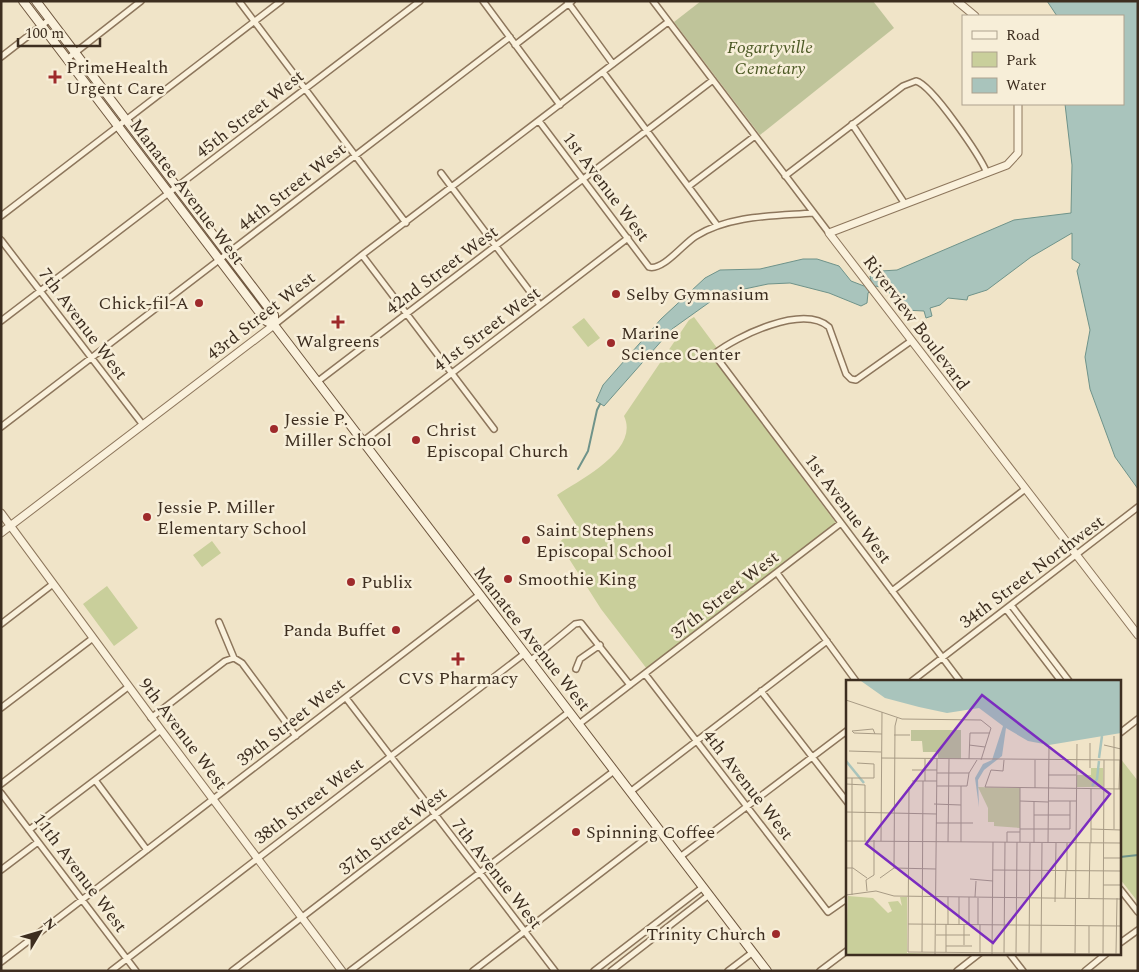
<svg xmlns="http://www.w3.org/2000/svg" width="1139" height="972" viewBox="0 0 1139 972" font-family="Spectral,serif">
  <style>
    .green { fill: #c9cf9b }
    .cemetery { fill: #bfc49a }
    .water { fill: #a9c4bc; stroke: #6f938a }
    .lines { fill: none; stroke-linecap: round; stroke-linejoin: round }
    .stream { stroke: #6f938a; stroke-width: 2 }
    .minor-casing { stroke: #8d765c; stroke-width: 8 }
    .tertiary-casing { stroke: #8d765c; stroke-width: 9 }
    .secondary-casing { stroke: #6f573f; stroke-width: 10 }
    .minor { stroke: #faf1dc; stroke-width: 5 }
    .tertiary { stroke: #faf1dc; stroke-width: 7 }
    .secondary { stroke: #faf1dc; stroke-width: 8 }
    .poi-dot { fill: #9e2a2b; stroke: #f7eed8; stroke-width: 2 }
    .labels { text-anchor: middle; dominant-baseline: central; stroke-width: 5; stroke-linejoin: round; paint-order: stroke }
    .park-label { font-size: 18px; font-style: italic; fill: #4d5a26; stroke: #f7eed8 }
    .poi-label { font-size: 18px; fill: #3d2e20; stroke: #f7eed8; text-anchor: start }
    .street-label { font-size: 18px; fill: #3d2e20; stroke: #f7eed8 }
    .inset-river { fill: none; stroke: #a9c4bc; stroke-width: 2.5 }
    .inset-road { fill: none; stroke: #a89b85; stroke-width: 1 }
    .view { fill: #7b2cbf; fill-opacity: 0.15; stroke: #7b2cbf; stroke-width: 2.5 }
    .inset-edge { fill: none; stroke: #3d2e20; stroke-width: 2.5 }
  </style>
  <rect width="100%" height="100%" fill="#f0e4c8"/>
  <!-- green -->
  <path class="green" d="M694 317 717 348 710 354 836 523 647 669 601 609 559 543 576 525 557 495C581 479 640 450 624 416L689 320Z
    M584 318 600 338 588 347 572 327Z
    M212 541 221 553 202 567 193 555Z
    M107 586 138 628 114 646 83 604Z
    M1120 758 1138 781V902L1120 879Z"/>
  <!-- cemetery -->
  <path class="cemetery" d="M701 1H873L894 28 760 135 674 22Z"/>
  <!-- water -->
  <path class="water" d="M1047 1H1138V489L1115 457 1090 389 1085 357 1090 330 1077 271 1080 264 1072 259V233L1031 257 987 290 968 296 967 300 948 298 940 305 930 308 932 316 926 318 924 311 904 310 886 289 876 286 868 293 867 303 861 306 829 293 790 283 768 284 721 294 672 329 604 406 596 401 603 385 661 319 705 278 720 270 760 269 803 259H817L839 266 851 281 864 286 871 281 870 276 881 271 897 270 1014 220 1071 213 1072 165 1065 104H1123V16H1057Z"/>
  <g class="lines">
    <!-- stream -->
    <path class="stream" d="M578 469 588 451 597 410 600 404
      M1120 857 1138 855"/>
    <defs>
      <path id="minor" d="M239 1 406 223
        M483 1 560 105
        M567 1 613 64
        M653 1 829 233
        M515 45 572 1
        M1 57 50 19
        M67 59 141 1
        M603 72 717 225
        M539 121 649 267C663 271 684 243 696 236 730 215 775 216 813 213
        M852 124 905 204
        M441 173 540 305
        M785 176 903 86 916 81C932 85 980 156 987 173
        M689 186 755 136
        M1 216 281 1
        M1 240 143 425
        M362 255 494 429
        M1 321 420 1
        M274 325 362 255 668 22
        M911 341 856 380 851 379 846 374 829 327C803 304 737 336 714 354L960 681
        M317 382 713 80
        M1 427 510 37
        M362 442 628 238
        M777 573 856 681
        M892 591 1024 490
        M1011 605 1069 681
        M1006 609 1061 681
        M219 622 234 658
        M1 624 53 584
        M234 658 242 663 296 736
        M530 661 575 624 581 623 630 685
        M576 669 580 659 600 645
        M645 674 828 912 848 898
        M912 681 1138 507
        M761 691 848 803
        M346 698 555 971
        M1 708 93 638
        M151 718 225 661 234 658
        M579 724 841 523
        M1120 733 1138 719
        M95 780 147 850
        M1 784 128 687
        M630 792 827 641
        M1 793 136 971
        M29 830 161 730
        M680 857 848 730
        M1 870 38 842
        M1120 889 1138 912
        M1120 943 1138 930
        M1009 953 1023 971
        M1 962 479 595
        M111 971 524 654
        M232 971 569 712
        M350 971 614 771
        M473 971 658 829
        M594 971 703 887
        M611 971 709 895
        M728 971 753 952
        M820 971 848 950
        M957 971 980 953
        M1085 971 1107 953"/>
      <path id="tertiary" d="M957 1 975 16
        M1018 104V153L1007 165 829 233 1138 635
        M1 513 161 730 342 971
        M1 533 274 325"/>
      <path id="secondary" d="M23 1 266 321 274 325 767 971
        M36 1 274 315V325"/>
    </defs>
    <!-- minor casing -->
    <use href="#minor" class="minor-casing"/>
    <!-- tertiary casing -->
    <use href="#tertiary" class="tertiary-casing"/>
    <!-- secondary casing -->
    <use href="#secondary" class="secondary-casing"/>
    <!-- minor -->
    <use href="#minor" class="minor"/>
    <!-- tertiary -->
    <use href="#tertiary" class="tertiary"/>
    <!-- secondary -->
    <use href="#secondary" class="secondary"/>
  </g>
  <!-- markers -->
  <g class="poi-dot">
    <path d="M52.5 69.5h5v5h5v5h-5v5h-5v-5h-5v-5h5z"/>
    <circle cx="616" cy="294" r="5"/>
    <circle cx="199" cy="303" r="5"/>
    <path d="M335.5 314.5h5v5h5v5h-5v5h-5v-5h-5v-5h5z"/>
    <circle cx="611" cy="343" r="5"/>
    <circle cx="274" cy="429" r="5"/>
    <circle cx="416" cy="440" r="5"/>
    <circle cx="147" cy="517" r="5"/>
    <circle cx="526" cy="540" r="5"/>
    <circle cx="508" cy="579" r="5"/>
    <circle cx="351" cy="582" r="5"/>
    <circle cx="396" cy="630" r="5"/>
    <path d="M455.5 651.5h5v5h5v5h-5v5h-5v-5h-5v-5h5z"/>
    <circle cx="576" cy="832" r="5"/>
    <circle cx="776" cy="934" r="5"/>
  </g>
  <g class="labels">
    <!-- park labels -->
    <g class="park-label">
      <text x="770" y="47">Fogartyville<tspan x="770" dy="21">Cemetary</tspan></text>
    </g>
    <!-- poi labels -->
    <g class="poi-label">
      <text x="66" y="67">PrimeHealth<tspan x="66" dy="21">Urgent Care</tspan></text>
      <text x="626" y="294">Selby Gymnasium</text>
      <text x="189" y="303" text-anchor="end">Chick-fil-A</text>
      <text x="621" y="333">Marine<tspan x="621" dy="21">Science Center</tspan></text>
      <text x="338" y="341" text-anchor="middle">Walgreens</text>
      <text x="284" y="419">Jessie P.<tspan x="284" dy="21">Miller School</tspan></text>
      <text x="426" y="430">Christ<tspan x="426" dy="21">Episcopal Church</tspan></text>
      <text x="157" y="507">Jessie P. Miller<tspan x="157" dy="21">Elementary School</tspan></text>
      <text x="536" y="530">Saint Stephens<tspan x="536" dy="21">Episcopal School</tspan></text>
      <text x="518" y="579">Smoothie King</text>
      <text x="361" y="582">Publix</text>
      <text x="386" y="630" text-anchor="end">Panda Buffet</text>
      <text x="458" y="678" text-anchor="middle">CVS Pharmacy</text>
      <text x="586" y="832">Spinning Coffee</text>
      <text x="766" y="934" text-anchor="end">Trinity Church</text>
    </g>
    <!-- street labels -->
    <g class="street-label">
      <text transform="translate(250 114) rotate(-38)">45th Street West</text>
      <text transform="translate(292 187) rotate(-38)">44th Street West</text>
      <text transform="translate(606 187) rotate(53)">1st Avenue West</text>
      <text transform="translate(187 192) rotate(53)">Manatee Avenue West</text>
      <text transform="translate(442 270) rotate(-37)">42nd Street West</text>
      <text transform="translate(261 316) rotate(-38)">43rd Street West</text>
      <text transform="translate(916 323) rotate(53)">Riverview Boulevard</text>
      <text transform="translate(83 324) rotate(53)">7th Avenue West</text>
      <text transform="translate(487 329) rotate(-37)">41st Street West</text>
      <text transform="translate(848 509) rotate(53)">1st Avenue West</text>
      <text transform="translate(1032 572) rotate(-37)">34th Street Northwest</text>
      <text transform="translate(725 595) rotate(-38)">37th Street West</text>
      <text transform="translate(532 639) rotate(52)">Manatee Avenue West</text>
      <text transform="translate(291 722) rotate(-38)">39th Street West</text>
      <text transform="translate(183 734) rotate(53)">9th Avenue West</text>
      <text transform="translate(748 785) rotate(52)">4th Avenue West</text>
      <text transform="translate(309 801) rotate(-37)">38th Street West</text>
      <text transform="translate(393 831) rotate(-38)">37th Street West</text>
      <text transform="translate(80 873) rotate(53)">11th Avenue West</text>
      <text transform="translate(497 874) rotate(52)">7th Avenue West</text>
    </g>
  </g>
  <!-- overview -->
  <g transform="translate(846 680)">
    <rect width="275" height="275" fill="#f0e4c8"/>
    <path d="M245 88H257V107H231V95H245ZM132 107 174 108V148L148 146V142H142V128ZM2 216 27 218 42 233 46 231 42 222 52 221 56 226 54 217H61V273L88 274H0Z" fill="#c9cf9b"/>
    <path d="M65 50H115V79L92 78V72H77L76 61H65Z" fill="#bfc49a"/>
    <path d="M15 1H275V53L203 65 182 61 160 48 156 76 138 90 132 100 133 127 129 98 137 84 146 80 157 46 133 28 101 33 73 27 39 18Z" fill="#a9c4bc"/>
    <path class="inset-river" d="M253 78 256 56M0 81 18 103M246 106 251 99 253 81"/>
    <path class="inset-road" d="M0 20 56 39 135 40 145 48 135 80M29 54 27 49 6 51 8 53 36 54M48 55H64M123 65 139 67M258 65 275 69M3 71 35 72M35 78 275 80M123 79 124 53H144M158 80 157 91 145 90 139 107 275 109M268 80V56M244 88V63M66 90H91M91 93H123M202 95H230M0 98H28V84L11 83M6 98V215M66 101H91M79 101V79M0 104 19 105V161M91 106H121L123 93 131 80M63 107 62 272 275 274M189 108V80M273 109 274 80M174 121 202 122M202 121H230M88 124 115 125M0 132 91 134M188 135H224M90 143H127M174 149H224V121M245 149 275 150M268 149V80M0 161 275 163M35 161 36 32M102 162 103 79M115 162V106M161 162V152H174M174 162V108M188 163V121M202 163 203 67M245 163V108M258 178H275M0 188H7L21 198M48 188 49 46 51 38M147 190 275 191M221 191V163M28 195V160M34 198 48 188 90 189M124 199 147 201M257 205H275M21 211 20 200 28 195M0 215 30 211 48 216 275 219M129 217 130 201M219 218 220 191M243 218 244 163M209 222 210 163M62 244 275 246M102 245V217M113 245V217M123 245V217M132 245V218M90 255H124M118 265V245M100 266H126M76 272 77 101M100 272V244M134 273V245M158 273 159 162M170 273 171 162M183 273 184 163M89 274 91 79M146 274 147 162M195 274 196 163M229 274 231 64M243 274V246M257 274 258 80M270 274 271 218"/>
    <path class="view" d="M136 15 264 114 147 263 20 164Z"/>
    <rect width="275" height="275" class="inset-edge"/>
  </g>
  <!-- border -->
  <rect width="1139" height="972" fill="none" stroke="#3d2e20" stroke-width="5"/>
  <!-- legend -->
  <rect x="962" y="15" width="162" height="90" fill="#f7eed8" stroke="#ada18e"/>
  <rect x="972" y="31" width="25" height="8" fill="#faf1dc" stroke="#ada18e"/>
  <text x="1006" y="40" font-size="15" fill="#3d2e20">Road</text>
  <rect x="972" y="52" width="25" height="15" fill="#c9cf9b" stroke="#ada18e"/>
  <text x="1006" y="65" font-size="15" fill="#3d2e20">Park</text>
  <rect x="972" y="78" width="25" height="15" fill="#a9c4bc" stroke="#ada18e"/>
  <text x="1006" y="90" font-size="15" fill="#3d2e20">Water</text>
  <!-- north arrow -->
  <g transform="translate(40 932) rotate(52)" stroke="#f7eed8" stroke-width="4" paint-order="stroke">
  <path d="M0-4L9 19L0 12L-9 19Z" fill="#3d2e20"/>
  <text y="-8" font-size="14" font-weight="bold" text-anchor="middle" fill="#3d2e20">N</text>
  </g>
  <!-- scale -->
  <path d="M18 38v8h82v-8" fill="none" stroke="#3d2e20" stroke-width="2.5"/>
  <text x="25" y="38" font-size="15" fill="#3d2e20" stroke="#f7eed8" stroke-width="4" paint-order="stroke">100 m</text>
</svg>
